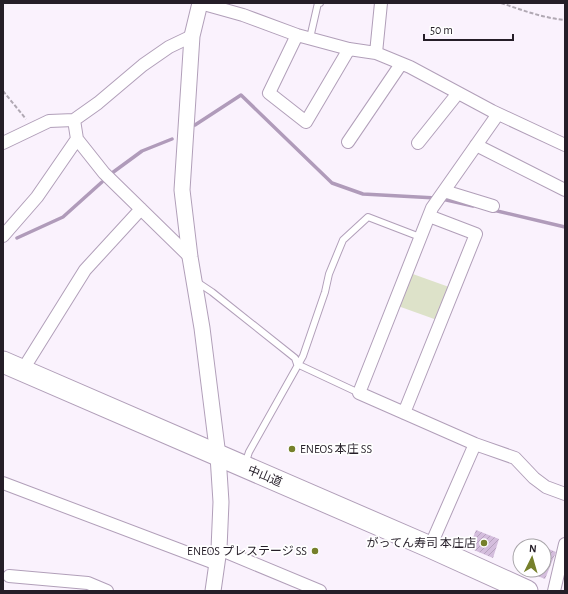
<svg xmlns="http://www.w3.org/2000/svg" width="568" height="594" viewBox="0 0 568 594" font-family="'Alegreya Sans','Noto Sans JP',sans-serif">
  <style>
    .green { fill: #dde2c9 }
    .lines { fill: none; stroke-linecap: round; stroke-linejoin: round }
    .stream { stroke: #b09bba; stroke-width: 3.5 }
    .building { fill: url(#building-hatch) }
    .service-casing { stroke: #b19fb9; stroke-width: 8 }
    .minor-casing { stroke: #b19fb9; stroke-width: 14 }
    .tertiary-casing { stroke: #b19fb9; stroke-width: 17 }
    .trunk-casing { stroke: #b19fb9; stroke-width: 23 }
    .path { stroke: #b0a8b3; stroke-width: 2; stroke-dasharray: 4 2; stroke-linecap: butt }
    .service { stroke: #fff; stroke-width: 6 }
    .minor { stroke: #fff; stroke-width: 12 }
    .tertiary { stroke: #fff; stroke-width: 15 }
    .trunk { stroke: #fff; stroke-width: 21 }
    .poi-dot { fill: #76802b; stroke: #fff; stroke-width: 1.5 }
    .labels { text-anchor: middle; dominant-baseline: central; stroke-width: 3.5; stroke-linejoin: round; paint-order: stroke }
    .poi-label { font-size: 12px; fill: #251e28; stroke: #fff; text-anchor: end }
    .street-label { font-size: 12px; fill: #251e28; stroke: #fff }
  </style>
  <defs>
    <pattern id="building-hatch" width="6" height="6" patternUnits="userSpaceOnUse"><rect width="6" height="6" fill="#d4bddd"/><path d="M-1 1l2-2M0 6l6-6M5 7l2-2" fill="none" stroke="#b6a2be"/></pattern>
  </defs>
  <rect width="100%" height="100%" fill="#faf2fd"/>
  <!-- green -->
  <path class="green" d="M410 273 449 287 437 320 398 306Z"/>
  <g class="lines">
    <!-- stream -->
    <path class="stream" d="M195 125 241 95 332 183 363 194 436 198
      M112 173 142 151 172 139
      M442 199 473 206
      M493 210 565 227
      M17 238 63 217 102 182"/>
  </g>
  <!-- building -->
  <path class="building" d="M476 530 499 539 493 558 469 548Z
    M544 547 556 552 545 579 528 572V570H544Z"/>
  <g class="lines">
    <defs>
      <path id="service" d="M310 38 318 3H320
        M197 282 212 292 295 358 297 364 359 393
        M245 464 249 452 303 356 325 292 329 274 343 240 368 217 420 237"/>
      <path id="minor" d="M200 3 243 15 297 35 349 49 376 53 410 67 492 111 565 145
        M297 35 269 93 306 122 349 49
        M376 53 381 3
        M498 114 432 208 359 393 475 444 515 458 534 478 546 487 565 494
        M74 120 77 139 104 173 190 257
        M348 142 401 64
        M3 143 49 121 74 120 98 103 143 65 169 47 192 36
        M418 143 458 93
        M476 145 565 190
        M444 191 493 206
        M3 236 37 197 77 139
        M22 371 85 270 141 209
        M404 413 476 234 429 216
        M3 483 217 564
        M430 547 475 444
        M219 549 320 591
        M9 576 88 583 107 591
        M554 591 565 544"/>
      <path id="tertiary" d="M200 3 192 36 182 190 190 257 202 328 218 456 221 502 219 549 213 591"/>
      <path id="trunk" d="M3 362 430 547 527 591"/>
    </defs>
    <!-- service casing -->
    <use href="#service" class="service-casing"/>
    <!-- minor casing -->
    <use href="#minor" class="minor-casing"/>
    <!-- tertiary casing -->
    <use href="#tertiary" class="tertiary-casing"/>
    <!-- trunk casing -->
    <use href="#trunk" class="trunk-casing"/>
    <!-- path -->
    <path class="path" d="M501 3C522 10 543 18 565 20
      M3 91 26 119"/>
    <!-- service -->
    <use href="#service" class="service"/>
    <!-- minor -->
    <use href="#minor" class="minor"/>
    <!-- tertiary -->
    <use href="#tertiary" class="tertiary"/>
    <!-- trunk -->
    <use href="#trunk" class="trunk"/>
  </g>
  <!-- markers -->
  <g class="poi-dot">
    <circle cx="292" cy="449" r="4"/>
    <circle cx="484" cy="543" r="4"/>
    <circle cx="315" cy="551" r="4"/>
  </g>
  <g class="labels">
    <!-- poi labels -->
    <g class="poi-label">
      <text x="300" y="449" text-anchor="start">ENEOS 本庄 SS</text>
      <text x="476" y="543">がってん寿司 本庄店</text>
      <text x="307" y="551">ENEOS プレステージ SS</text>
    </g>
    <!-- street labels -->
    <g class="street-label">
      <text transform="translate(265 476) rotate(23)">中山道</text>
    </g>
  </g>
  <!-- border -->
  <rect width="568" height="594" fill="none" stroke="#251e28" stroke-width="8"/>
  <!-- north arrow -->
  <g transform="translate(532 558) rotate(5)"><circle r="19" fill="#ffffff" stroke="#a8a5a9"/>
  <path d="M0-3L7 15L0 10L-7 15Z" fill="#76802b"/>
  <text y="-6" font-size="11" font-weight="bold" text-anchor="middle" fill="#251e28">N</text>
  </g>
  <!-- scale -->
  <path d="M424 34v6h89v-6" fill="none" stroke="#251e28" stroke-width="2"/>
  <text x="430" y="34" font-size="12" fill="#251e28" stroke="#ffffff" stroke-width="3" paint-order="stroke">50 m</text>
</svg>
